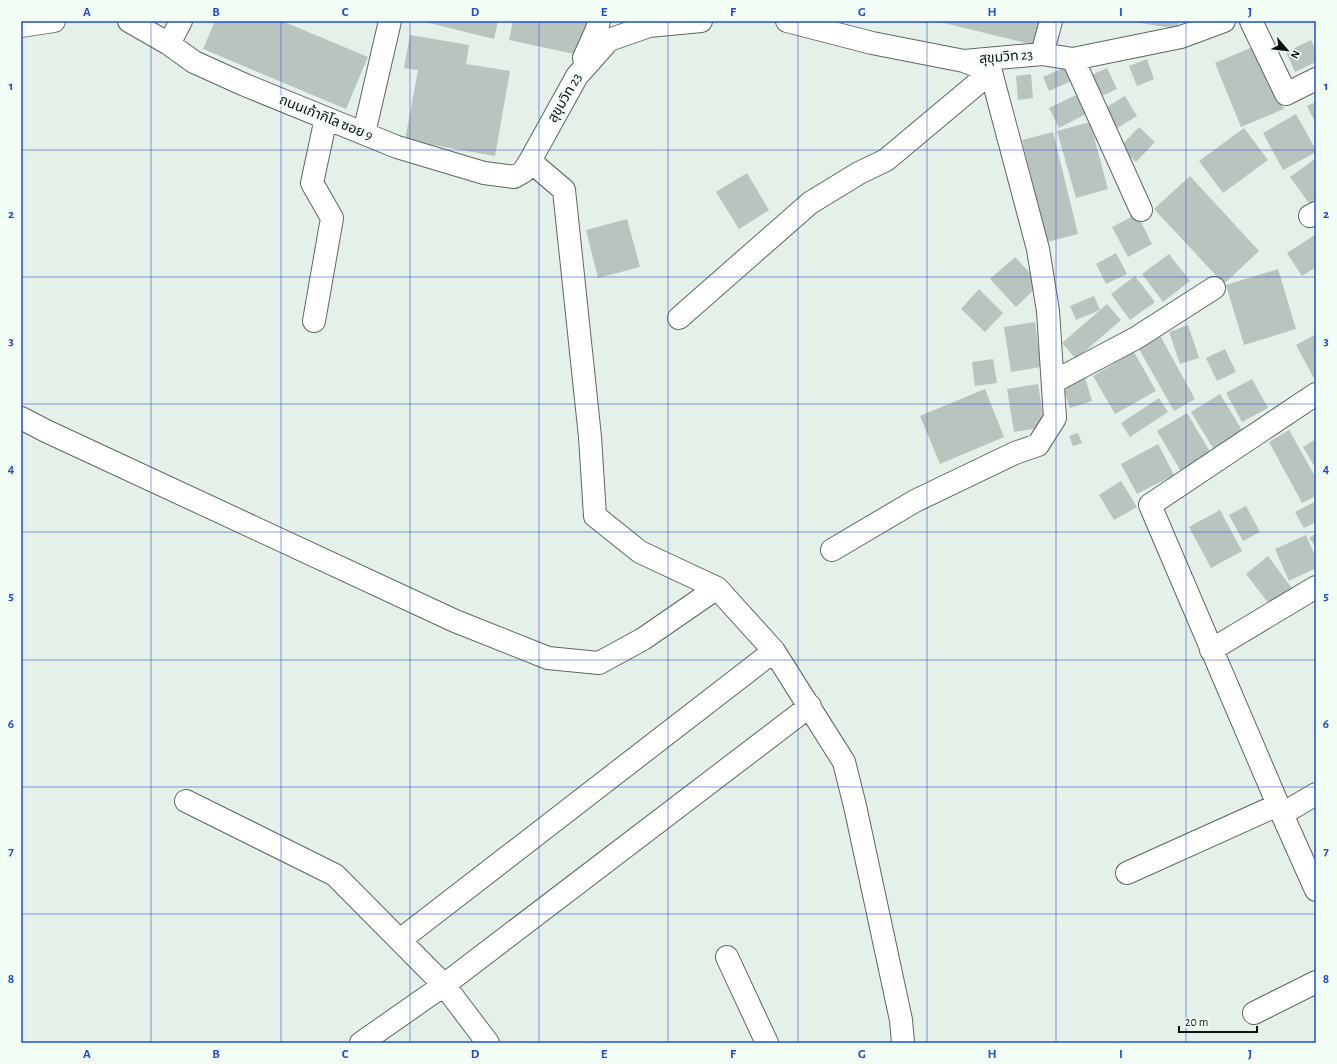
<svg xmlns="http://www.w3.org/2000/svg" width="1337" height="1064" viewBox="0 0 1337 1064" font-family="'Alegreya Sans','Noto Sans Thai',sans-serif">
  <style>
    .building { fill: #bac4be }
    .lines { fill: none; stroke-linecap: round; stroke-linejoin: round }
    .minor-casing { stroke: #5d6761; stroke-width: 24 }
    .minor { stroke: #fff; stroke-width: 22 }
    .grid { fill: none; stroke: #1d4ed8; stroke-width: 1; stroke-opacity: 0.55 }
    .labels { text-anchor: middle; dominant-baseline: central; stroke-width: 4; stroke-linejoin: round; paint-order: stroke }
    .street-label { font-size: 14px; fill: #0e1210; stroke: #f2fdf6 }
    .neatline { fill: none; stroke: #1d4ed8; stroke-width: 1.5 }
    .grid-label { font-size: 13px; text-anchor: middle; font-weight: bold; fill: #1d4ed8 }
  </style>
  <rect width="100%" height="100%" fill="#e4f0e8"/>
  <!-- building -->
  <path class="building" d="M215 21H282L368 57 346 109 203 49Z
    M421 21H498L494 39Z
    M513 21H592L584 56 509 40Z
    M936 21H1040L1034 45Z
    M1129 21H1179L1177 29Z
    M410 35 469 45 466 64 510 71 495 156 405 140 418 70 404 68Z
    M1311 40 1316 50V62L1295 72 1286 52Z
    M1257 45 1284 109 1241 127 1215 63Z
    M1147 59 1154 79 1137 86 1129 66Z
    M1068 66 1074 80 1049 91 1043 77Z
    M1107 68 1117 89 1097 98 1087 77Z
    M1031 74 1033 98 1018 100 1016 76Z
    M1076 95 1086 114 1059 128 1049 108Z
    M1125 96 1137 116 1112 131 1100 111Z
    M1316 102V124L1307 106Z
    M1296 114 1316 150V152L1283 170 1263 133Z
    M1090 122 1108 189 1076 198 1057 131Z
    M1139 127 1155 142 1136 162 1120 147Z
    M1244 128 1268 160 1223 193 1199 161Z
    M1053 132 1078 234 1047 242 1022 140Z
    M1316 158V202L1311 206 1290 177Z
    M747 173 769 210 739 229 716 192Z
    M1190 176 1259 251 1224 284 1154 209Z
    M1137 214 1152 244 1128 257 1112 227Z
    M627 219 640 267 598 278 586 230Z
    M1316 234V267L1302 276 1287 253Z
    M1116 253 1127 274 1106 284 1096 264Z
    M1169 254 1190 281 1163 302 1142 274Z
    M1015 257 1040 284 1016 307 990 279Z
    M1278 269 1296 329 1244 345 1226 285Z
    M1135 276 1155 302 1130 320 1111 294Z
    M979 289 1003 313 985 332 961 309Z
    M1094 296 1100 310 1076 320 1070 306Z
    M1107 304 1121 320 1076 359 1062 343Z
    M1035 322 1041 367 1011 372 1004 327Z
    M1188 325 1199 358 1180 364 1169 332Z
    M1157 330 1195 399 1174 411 1135 342Z
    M1316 334V382L1296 345Z
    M1225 349 1236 372 1217 381 1206 358Z
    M1134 352 1156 391 1115 414 1093 376Z
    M993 359 997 383 975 386 972 362Z
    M1084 374 1092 401 1070 408 1061 381Z
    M1252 379 1268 408 1242 422 1226 393Z
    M1038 384 1045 427 1014 432 1007 389Z
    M985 389 1004 437 940 464 920 416Z
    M1220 394 1245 435 1216 453 1191 412Z
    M1159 398 1168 412 1130 437 1121 423Z
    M1187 413 1212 455 1182 473 1157 431Z
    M1289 430 1316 478V496L1302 503 1269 442Z
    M1078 433 1082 443 1073 446 1069 436Z
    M1316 439V469L1303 447Z
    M1158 444 1174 475 1137 494 1121 464Z
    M1121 481 1137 507 1114 520 1099 495Z
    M1316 501V522L1304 528 1295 512Z
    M1246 506 1260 532 1243 541 1229 515Z
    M1220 510 1242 551 1211 568 1189 527Z
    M1316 533V547L1309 538Z
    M1306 535 1316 558V568L1289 581 1275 549Z
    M1268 556 1294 591 1272 608 1246 574Z"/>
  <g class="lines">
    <defs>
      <path id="minor" d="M129 21 169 44 194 62 245 85 397 147 484 173 514 177 523 172 530 161 577 76 609 40 649 26 701 21
        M787 21 872 43 964 61 1042 54 1073 59 1181 37 1224 21
        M1251 21 1286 94 1316 79
        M21 26 54 21
        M169 44 181 21
        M1042 54 1051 21
        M584 58 597 29 599 21
        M1073 59 1141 210
        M364 133 390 21
        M530 161 564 190 590 437 595 516 640 552 717 588 774 651 844 762 855 806 901 1020 903 1043
        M1310 216 1316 213
        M679 318 810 203 859 173 886 160 991 72
        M314 321 332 218 312 183 326 118
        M1053 382 1136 338 1214 288
        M1316 394 1150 505 1282 814 1316 890
        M21 418 46 431 455 621 548 658 599 663 643 639 717 588
        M832 550 915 501 1015 453 1038 445 1055 418 1048 311 1038 249 991 72 964 61
        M1211 650 1316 587
        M186 801 335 875 444 985 488 1043
        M1282 814 1316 794
        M1127 873 1278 805
        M400 940 774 651
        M727 957 767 1043
        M1254 1013 1316 982
        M361 1043 444 985 810 706"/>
    </defs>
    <!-- minor casing -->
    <use href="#minor" class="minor-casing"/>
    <!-- minor -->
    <use href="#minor" class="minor"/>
  </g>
  <!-- grid -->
  <path class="grid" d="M151 21V1043M281 21V1043M410 21V1043M539 21V1043M668 21V1043M798 21V1043M927 21V1043M1056 21V1043M1186 21V1043M21 150H1316M21 277H1316M21 404H1316M21 532H1316M21 660H1316M21 787H1316M21 914H1316"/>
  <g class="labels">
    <!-- street labels -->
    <g class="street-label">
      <text transform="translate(1006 57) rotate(-5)">สุขุมวิท 23</text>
      <text transform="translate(565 98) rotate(-60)">สุขุมวิท 23</text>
      <text transform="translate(326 118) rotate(22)">ถนนเก้ากิโล ซอย 9</text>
    </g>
  </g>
  <!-- border -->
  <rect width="1337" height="1064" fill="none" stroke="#f2fdf6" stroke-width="44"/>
  <!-- north arrow -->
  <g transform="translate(1287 50) rotate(118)" stroke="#f2fdf6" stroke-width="3" paint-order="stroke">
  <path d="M0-3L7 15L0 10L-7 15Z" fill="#0e1210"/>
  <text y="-6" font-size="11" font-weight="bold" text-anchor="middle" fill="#0e1210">N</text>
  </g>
  <!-- scale -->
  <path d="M1179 1026v6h78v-6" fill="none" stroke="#0e1210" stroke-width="2"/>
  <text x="1185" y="1026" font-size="12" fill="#0e1210" stroke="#f2fdf6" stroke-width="3" paint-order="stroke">20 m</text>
  <rect x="22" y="22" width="1293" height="1020" class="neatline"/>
  <g class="grid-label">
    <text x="87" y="16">A</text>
    <text x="216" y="16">B</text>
    <text x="345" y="16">C</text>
    <text x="475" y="16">D</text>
    <text x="604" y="16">E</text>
    <text x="733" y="16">F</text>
    <text x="862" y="16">G</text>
    <text x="992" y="16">H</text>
    <text x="1121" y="16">I</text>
    <text x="1250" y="16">J</text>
    <text x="11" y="90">1</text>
    <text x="1326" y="90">1</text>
    <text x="11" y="218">2</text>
    <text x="1326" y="218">2</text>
    <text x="11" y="345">3</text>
    <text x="1326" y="345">3</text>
    <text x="11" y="473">4</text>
    <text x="1326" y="473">4</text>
    <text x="11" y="600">5</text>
    <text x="1326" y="600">5</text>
    <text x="11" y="728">6</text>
    <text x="1326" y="728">6</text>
    <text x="11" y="855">7</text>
    <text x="1326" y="855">7</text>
    <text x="11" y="983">8</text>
    <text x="1326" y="983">8</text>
    <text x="87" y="1058">A</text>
    <text x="216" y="1058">B</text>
    <text x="345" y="1058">C</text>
    <text x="475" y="1058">D</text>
    <text x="604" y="1058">E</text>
    <text x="733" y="1058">F</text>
    <text x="862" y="1058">G</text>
    <text x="992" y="1058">H</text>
    <text x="1121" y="1058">I</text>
    <text x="1250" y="1058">J</text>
  </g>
</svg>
